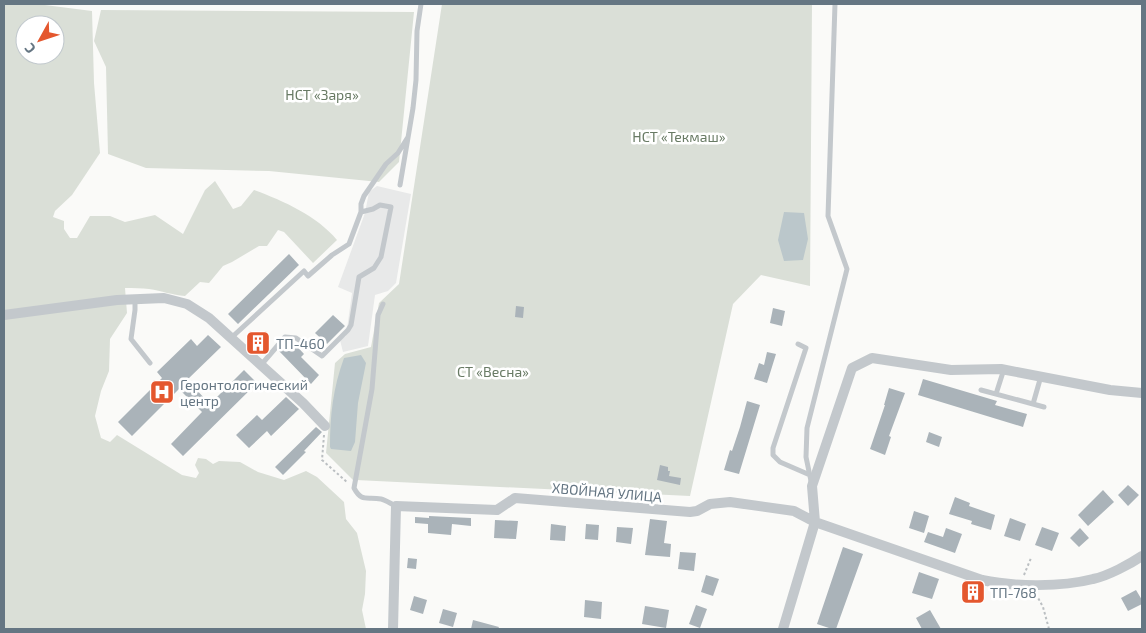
<svg xmlns="http://www.w3.org/2000/svg" width="1146" height="633" viewBox="0 0 1146 633" font-family="'Exo 2',sans-serif">
  <style>
    .built { fill: #e8e9e9 }
    .green { fill: #dadfd7; fill-rule: evenodd }
    .water { fill: #bbc7cb }
    .building { fill: #aab3b9 }
    .lines { fill: none; stroke-linecap: round; stroke-linejoin: round }
    .path { stroke: #bbbfc2; stroke-width: 2; stroke-dasharray: 2.5 2.5; stroke-linecap: butt }
    .service { stroke: #c3c8cc; stroke-width: 5 }
    .minor { stroke: #c3c8cc; stroke-width: 10 }
    .labels { text-anchor: middle; dominant-baseline: central; stroke-width: 5; stroke-linejoin: round; paint-order: stroke }
    .park-label { font-size: 14px; fill: #687a64; stroke: #fff }
    .poi-label { font-size: 14px; fill: #657683; stroke: #fff; text-anchor: start }
    .street-label { font-size: 14px; fill: #657683; stroke: #fff }
  </style>
  <rect width="100%" height="100%" fill="#fafaf8"/>
  <!-- built -->
  <path class="built" d="M377 186 411 194 396 283 388 291 375 295 368 346 343 352 340 340 346 336 352 293 338 287 365 213 369 192Z"/>
  <!-- green -->
  <path class="green" d="M4 4H37L92 11 94 83 100 153 72 195 55 211 53 217 64 221V229L70 238H77L90 216H110L125 222 155 215 183 234 205 190 215 181 233 209 241 206 254 190C284 201 317 216 337 240L313 263 284 232 278 230 267 246H259L232 262 223 266 209 283 200 282 185 296C172 295 162 291 149 289 142 288 133 288 125 288L127 313 110 339 109 371 101 391 95 416 101 438 110 442 117 435 182 475 196 478 199 473 195 465 198 458 206 459 213 464 219 461 240 462 258 472 284 480 306 471 317 477 344 502 346 519 357 533 366 571 365 594 362 610 366 629H4ZM25 25H55V55H25Z
    M442 4H812L810 286 761 275 733 304 690 496 356 480H353L326 453 335 363 345 354 371 347 379 303 399 284Z
    M101 10 414 12 399 162 379 182 269 171 146 168 108 154 106 67 94 41Z"/>
  <!-- water -->
  <path class="water" d="M784 212 804 213 808 239 803 260 784 261 778 240Z
    M361 355 366 363 358 403 355 442 351 451 331 449 330 447C330 415 333 388 344 358Z"/>
  <!-- building -->
  <path class="building" d="M289 254 299 265 238 324 228 314Z
    M516 306 524 307 523 318 515 317Z
    M773 308 785 311 782 326 770 323Z
    M333 315 345 326 327 344 315 333Z
    M208 335 221 347 187 380 210 404 244 370 257 383 183 456 171 444 202 412 179 389 132 436 118 422 162 378 157 372 191 339 197 346Z
    M257 336 265 344 260 350 252 341Z
    M289 342H293L304 354 301 357 319 375 311 384 279 351Z
    M767 352 776 354 767 383 754 379 759 363 764 365Z
    M923 379 997 401 995 405 1027 414 1023 427 918 395Z
    M889 388 905 393 889 436 891 437 885 455 870 449 885 405H884Z
    M286 397 299 409 271 436 267 431 249 448 236 435 257 415 262 420Z
    M747 401 760 405 739 474 724 470 730 450 732 451 740 427Z
    M316 427 322 432 304 451 306 452 283 475 275 467Z
    M929 432 942 437 939 447 926 442Z
    M660 465 668 467V471H670L669 476 681 478 680 485 657 480Z
    M1128 485 1139 495 1128 506 1118 495Z
    M1103 490 1114 502 1088 526 1078 515Z
    M955 497 970 503 969 506 995 515 991 530 971 524 972 521 949 514Z
    M914 511 929 516 924 533 909 528Z
    M429 516 471 518V526L452 524 451 535 428 533V524L415 523V517L429 518Z
    M1010 518 1026 524 1020 541 1004 536Z
    M650 519 667 521 664 543 671 544 670 557 645 555Z
    M495 520 518 521 516 539 494 538Z
    M551 524 566 526 565 541 550 540Z
    M586 524 599 525 598 540 585 539Z
    M617 527 633 528 631 544 616 542Z
    M1042 527 1059 533 1052 551 1035 545Z
    M946 528 962 534 955 553 924 542 928 532 943 537Z
    M1080 528 1089 538 1079 547 1070 538Z
    M843 547 863 554 836 629H832L817 624Z
    M680 552 696 553 694 571 678 569Z
    M408 558 417 559 416 569 407 568Z
    M919 572 939 579 932 599 912 593Z
    M706 575 719 579 713 596 701 592Z
    M972 585 979 587 975 599 968 597Z
    M1136 590 1142 600V604L1128 611 1121 598Z
    M414 596 427 600 423 614 410 610Z
    M585 600 602 602 601 619 584 617Z
    M696 605 707 609 700 628 689 624Z
    M645 606 669 610 666 628 642 624Z
    M443 609 457 613 453 627 439 623Z
    M930 610 941 629H922L916 618Z
    M473 620 499 627 498 629H471Z"/>
  <g class="lines">
    <!-- path -->
    <path class="path" d="M324 435 322 460 348 483
      M1024 575 1031 558
      M1036 594 1043 607 1049 629"/>
    <!-- service -->
    <path class="service" d="M400 185 413 108 416 80 417 31 421 4
      M135 300V310L131 339 150 363
      M383 304 378 315 372 389 354 488C362 503 367 496 381 499 386 500 391 504 396 506
      M231 338 304 271 308 276 332 255 349 244 361 212
      M798 344 806 348 773 448V455L780 462 810 475
      M261 365 285 337 296 338 322 356 348 330 351 325 359 277 374 268 381 257 391 207 380 205 373 209 361 212V204L364 196 386 164 398 153 408 137
      M981 390 1044 407
      M996 394 1004 369
      M1033 404 1041 376
      M811 481 806 457 807 428 847 269 828 216 835 4"/>
    <!-- minor -->
    <path class="minor" d="M4 315 117 300 164 298 187 304 209 318 303 403 325 426
      M393 629 396 506 497 510 515 498 690 512 697 511 710 504 730 502 794 511 815 522 982 580C1014 587 1062 587 1093 579 1108 576 1130 564 1142 556
      M783 629 815 522 812 486 852 368 872 358 951 370 1001 369 1110 390 1142 393"/>
  </g>
  <!-- icons -->
  <defs>
    <symbol id="building-square" viewBox="-11 -11 22 22"><rect x="-9" y="-9" width="18" height="18" rx="4" fill="#e4572e" stroke="#fff"/><path d="M-4-6H4V6H1V3H-1V6H-4ZM-2.5-4.3h1.7v1.8h-1.7ZM.8-4.3h1.7v1.8H.8ZM-2.5-1h1.7V.8h-1.7ZM.8-1h1.7V.8H.8Z" fill="#fff"/></symbol>
    <symbol id="hospital-square" viewBox="-11 -11 22 22"><rect x="-9" y="-9" width="18" height="18" rx="4" fill="#e4572e" stroke="#fff"/><path d="M-5-5h3v3.5h4V-5h3V5h-3V1.5h-4V5h-3Z" fill="#fff"/></symbol>
  </defs>
  <g fill-rule="evenodd">
    <use href="#building-square" x="244" y="329" width="28" height="28"/>
    <use href="#hospital-square" x="148" y="378" width="28" height="28"/>
    <use href="#building-square" x="959" y="578" width="28" height="28"/>
  </g>
  <g class="labels">
    <!-- park labels -->
    <g class="park-label">
      <text x="322" y="94">НСТ «Заря»</text>
      <text x="679" y="136">НСТ «Текмаш»</text>
      <text x="493" y="371">СТ «Весна»</text>
    </g>
    <!-- poi labels -->
    <g class="poi-label">
      <text x="276" y="343">ТП-460</text>
      <text x="180" y="384">Геронтологический<tspan x="180" dy="16">центр</tspan></text>
      <text x="990" y="592">ТП-768</text>
    </g>
    <!-- street labels -->
    <g class="street-label">
      <text transform="translate(607 492) rotate(5)">ХВОЙНАЯ УЛИЦА</text>
    </g>
  </g>
  <!-- border -->
  <rect width="1146" height="633" fill="none" stroke="#657683" stroke-width="10"/>
  <!-- north arrow -->
  <g transform="translate(40 40) rotate(230)"><circle r="24" fill="#ffffff" stroke="#c1c8cd"/>
  <path d="M0-4L9 19L0 12L-9 19Z" fill="#e4572e"/>
  <text y="-8" font-size="14" font-weight="bold" text-anchor="middle" fill="#657683">С</text>
  </g>
</svg>
